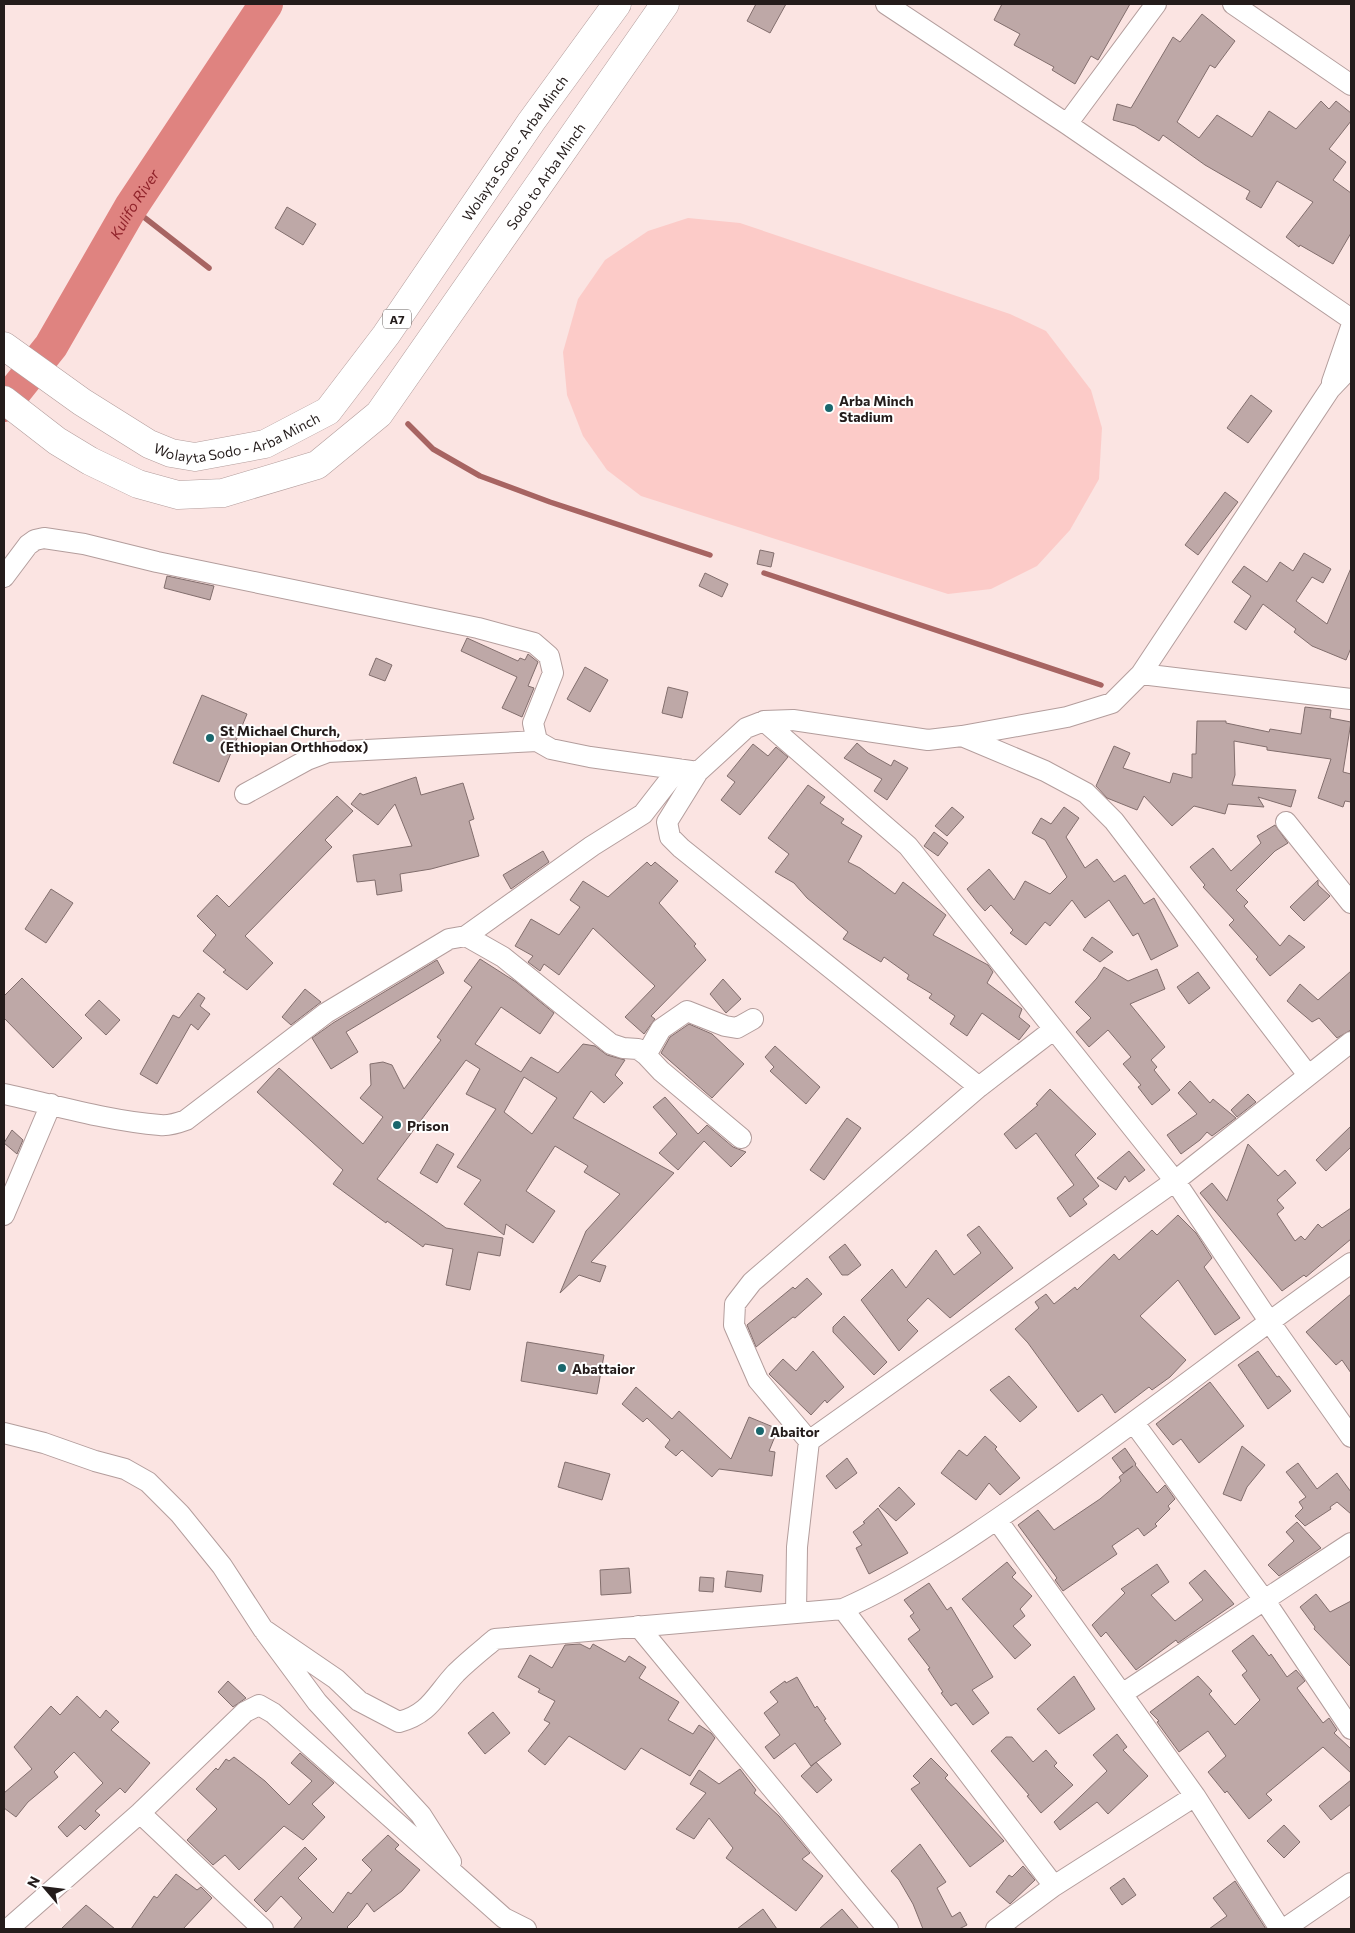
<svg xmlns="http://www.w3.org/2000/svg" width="1355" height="1933" viewBox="0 0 1355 1933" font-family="Commissioner,sans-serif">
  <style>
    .green { fill: #fccbc8 }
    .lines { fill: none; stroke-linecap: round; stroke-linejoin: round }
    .stream { stroke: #a76462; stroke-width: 5.5 }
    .river { stroke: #df8380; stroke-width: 34 }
    .building { fill: #bea8a7; stroke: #826e6d; fill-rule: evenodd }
    .minor-casing { stroke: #b39d9c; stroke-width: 22 }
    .trunk-casing { stroke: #b39d9c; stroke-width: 29 }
    .minor { stroke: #fff; stroke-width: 20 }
    .trunk { stroke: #fff; stroke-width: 28 }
    .poi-dot { fill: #1a676d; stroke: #fff; stroke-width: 2 }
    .labels { text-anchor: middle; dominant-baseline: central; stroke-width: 4; stroke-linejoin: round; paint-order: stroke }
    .shield { fill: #fff; stroke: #66605f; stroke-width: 1 }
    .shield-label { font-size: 12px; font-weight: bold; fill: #241c1b }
    .street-label { font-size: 14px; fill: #241c1b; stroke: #fff }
    .poi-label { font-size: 14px; font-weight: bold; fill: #241c1b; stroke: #fff; text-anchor: start }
    .water-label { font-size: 15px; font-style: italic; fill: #90232a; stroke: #fff }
  </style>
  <rect width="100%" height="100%" fill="#fbe4e2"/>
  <!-- green -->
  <path class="green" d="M688 218 740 223 1010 314 1046 331 1091 390 1102 428 1099 479 1070 530 1037 566 991 589 948 594 641 496 607 470 583 436 567 395 563 352 578 299 605 260 648 231Z"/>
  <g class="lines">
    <!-- stream -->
    <path class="stream" d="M131 207 209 268
      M408 424 433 449 480 476 550 502 710 555
      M764 573 1101 685"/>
    <!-- river -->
    <path class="river" id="s1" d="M4 405 51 346 131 207 266 4"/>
  </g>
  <!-- building -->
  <path class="building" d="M756 4H786L770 33 747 21Z
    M1002 4H1130L1098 60 1091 56 1075 84 1052 70 1054 67 1014 45 1020 34 994 20Z
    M1202 14 1235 41 1215 68 1210 65 1177 122 1199 138 1217 115 1252 137 1269 111 1296 129 1321 101 1329 109 1336 101 1351 113V121L1329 149 1346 162 1333 180 1351 193V233L1333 264 1300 245 1299 247 1286 237 1313 202 1277 181 1261 208 1246 199 1250 191 1205 165 1163 135 1159 141 1135 126 1113 120 1117 104 1131 108 1173 37 1180 42Z
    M287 207 316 224 303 245 275 228Z
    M1251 395 1272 411 1248 443 1227 428Z
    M1225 492 1238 502 1198 555 1185 545Z
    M760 550 774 553 771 567 757 564Z
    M1304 553 1331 569 1323 583 1312 577 1296 601 1327 624 1351 568V648L1346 660 1312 646 1294 632 1296 629 1263 604 1246 630 1234 622 1251 596 1232 582 1244 566 1267 582 1280 562 1293 571Z
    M705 573 728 584 722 597 699 586Z
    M167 576 214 586 210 600 164 588Z
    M467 638 518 661 520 658 525 660 528 654 538 662 528 686 534 688 522 717 502 708 517 677 461 651Z
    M376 658 392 665 385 681 369 675Z
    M585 667 608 680 590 712 567 699Z
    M668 687 688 692 682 718 662 713Z
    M202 695 247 714 219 782 173 763Z
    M1305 707 1331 710 1330 718 1351 722 1343 772 1351 774V802L1345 801 1343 807 1318 798 1331 759 1267 750V747L1234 741 1235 775 1232 785 1296 790 1291 807 1258 797 1264 807 1228 804 1225 814 1194 806 1172 826 1144 796 1137 810 1107 798 1096 786 1114 746 1130 753 1123 768 1170 783 1173 773 1192 778V754H1196L1197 721H1226V723L1269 732 1270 729 1301 734Z
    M857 743 868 753 891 766 894 760 908 768 887 800 874 791 882 779 844 758Z
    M753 744 768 756 776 747 788 757 740 815 721 800 735 782 727 776Z
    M416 777 421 795 463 783 474 819 469 821 479 856 431 869 400 874 402 891 377 895 375 880 357 882 353 855 412 846 395 804 378 825 351 804 360 793 363 795Z
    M808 785 825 797 820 803 844 819 841 823 862 836 848 862 860 868 895 894 903 882 946 915 933 935 988 965 993 972 987 983 1022 1009 1019 1017 1030 1026 1019 1040 982 1013 967 1036 950 1024 955 1016 929 998 932 994 907 979 909 975 884 957 881 962 843 939 848 932 807 898 794 883 775 872 789 854 768 838Z
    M337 796 353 811 325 840 332 847 245 936 273 963 247 990 223 972 226 970 203 951 216 935 197 916 217 895 229 907Z
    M952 807 964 817 947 836 935 826Z
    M1064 807 1079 818 1066 837 1085 868 1097 859 1114 882 1125 875 1144 904 1154 898 1178 946 1151 960 1138 933 1133 936 1109 900 1085 918 1072 900 1050 926 1045 922 1026 945 1010 933 1013 930 991 905 985 911 977 902 967 889 989 869 1014 900 1025 881 1050 894 1067 877 1045 840 1032 833 1041 818 1051 824Z
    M1275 825 1288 843 1275 851 1236 890 1248 902 1244 906 1280 946 1289 935 1305 947 1270 976 1256 959 1258 957 1229 925 1234 920 1203 887 1205 885 1190 867 1213 848 1231 871 1261 843 1257 836Z
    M934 832 948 843 938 856 924 846Z
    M543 851 549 862 511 889 503 875Z
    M647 862 651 866 655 862 678 881 659 903 696 944 694 946 706 960 651 1016 655 1019 644 1034 625 1017 655 986 593 928 559 975 544 964 540 971 528 962 533 956 515 946 531 919 559 935 580 907 570 900 583 881 608 897Z
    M1318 880V885L1330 896 1304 921 1290 907Z
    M51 889 73 903 46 943 25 929Z
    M1092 937 1113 952 1100 962 1083 950Z
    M480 959 516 982 554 1013 540 1034 501 1007 475 1044 521 1072 531 1057 558 1073 583 1044 595 1046 607 1055 625 1060 615 1075 623 1083 604 1103 591 1091 573 1118 674 1173 591 1262 606 1266 600 1282 579 1275 560 1293 586 1231 620 1194 584 1172 588 1166 555 1146 526 1191 555 1211 533 1243 506 1224 504 1235 464 1204 481 1180 457 1167 496 1109 466 1094 480 1069 466 1060 377 1179 446 1228 503 1238 500 1256 478 1252 470 1290 446 1285 453 1249 425 1244 423 1247 387 1221 386 1223 333 1184 343 1170 257 1092 279 1068 363 1144 383 1117 360 1098 371 1085 370 1064 383 1062 392 1065 404 1089 441 1040 437 1037 472 987 464 981ZM524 1077 557 1098 532 1134 504 1112Z
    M437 960 444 973 346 1032 358 1052 331 1069 312 1038 333 1023Z
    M1104 967 1128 981 1157 969 1165 989 1130 1004 1165 1047 1151 1060 1157 1067 1154 1070 1170 1090 1152 1105 1138 1087 1141 1085 1123 1064 1131 1057 1108 1030 1089 1047 1076 1032 1091 1018 1075 1002 1097 978Z
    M1351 971V1030L1337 1038 1319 1018 1312 1022 1287 1001 1300 984 1318 1000Z
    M1198 972 1210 988 1189 1004 1177 987Z
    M22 978 82 1038 53 1068 4 1018V996Z
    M723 979 741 999 726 1013 710 994Z
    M305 989 321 1002 291 1025 282 1017Z
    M198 993 205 998 200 1006 210 1014 198 1030 191 1024 157 1084 140 1074 173 1015 179 1018Z
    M99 1000 120 1020 106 1035 85 1015Z
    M689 1024 712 1034 744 1064 712 1098 661 1053 670 1037Z
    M775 1046 820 1087 806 1104 770 1071 774 1067 765 1057Z
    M1190 1081 1210 1103 1213 1099 1236 1118 1212 1136 1207 1132 1200 1140 1181 1154 1167 1135 1197 1114 1178 1093Z
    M1050 1089 1096 1134 1075 1155 1099 1186 1083 1199 1087 1204 1070 1217 1057 1198 1074 1185 1036 1133 1016 1149 1004 1134 1038 1105 1036 1104Z
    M1248 1094 1256 1102 1237 1117 1231 1110Z
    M665 1097 698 1134 707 1125 733 1147 746 1152 731 1167 704 1141 678 1170 659 1153 677 1134 653 1107Z
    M847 1118 861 1128 824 1180 810 1170Z
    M1351 1126V1147L1326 1171 1316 1160Z
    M12 1130 23 1140 17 1154 4 1143Z
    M437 1144 454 1154 437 1183 420 1173Z
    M1248 1144 1278 1176 1285 1170 1296 1183 1277 1200 1284 1208 1277 1214 1295 1241 1301 1236 1305 1240 1318 1224 1322 1228 1351 1208V1239L1306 1277 1304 1275 1282 1291 1200 1193 1212 1183 1227 1201Z
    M1129 1151 1145 1170 1129 1182 1125 1176 1116 1190 1097 1178Z
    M1178 1215 1196 1233 1212 1258 1204 1267 1240 1318 1215 1335 1178 1280 1140 1316 1186 1360 1170 1377 1152 1390 1149 1387 1115 1413 1102 1394 1078 1412 1028 1343 1015 1329 1039 1308 1035 1302 1046 1294 1054 1304 1075 1287 1077 1290 1114 1254 1119 1260 1152 1230 1157 1235Z
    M979 1226 1013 1268 950 1318 928 1298 907 1320 918 1331 899 1351 861 1300 892 1269 906 1288 936 1250 954 1275 981 1253 967 1235Z
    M845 1244 861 1265 848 1275H842L829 1257Z
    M807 1278 822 1294 795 1318 793 1317 756 1347 747 1325 793 1287 795 1289Z
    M1351 1294V1373L1342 1360 1336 1365 1306 1332Z
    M844 1316 887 1362 874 1375 833 1332V1327Z
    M527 1342 604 1355 597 1394 521 1381Z
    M813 1351 844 1387 827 1403 825 1400 811 1415 769 1374 783 1359 796 1371Z
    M1258 1351 1277 1377 1279 1376 1291 1391 1268 1409 1238 1365Z
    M1009 1376 1037 1407 1020 1422 990 1390Z
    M1210 1382 1244 1426 1199 1463 1181 1439 1173 1445 1156 1424Z
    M636 1387 672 1419 679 1411 731 1459 749 1417 778 1429 769 1451 775 1452 772 1476 719 1469 712 1477 682 1450 676 1456 665 1447 670 1440 647 1418 643 1422 622 1404Z
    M985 1436 997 1447 995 1449 1020 1478 1000 1495 989 1483 976 1500 941 1473 959 1450 967 1456Z
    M1242 1446 1265 1465 1247 1487 1241 1501 1223 1494Z
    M1125 1448 1136 1464 1135 1465 1157 1493 1165 1485 1175 1499 1168 1506 1170 1509 1155 1524 1157 1526 1144 1536 1138 1528 1112 1546 1117 1554 1063 1591 1055 1580 1057 1578 1018 1525 1038 1510 1054 1530 1100 1499 1121 1481 1119 1477 1133 1466 1123 1473 1112 1458Z
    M847 1458 857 1473 836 1489 826 1476Z
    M565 1462 610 1474 602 1500 558 1487Z
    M1298 1463 1317 1489 1337 1473 1351 1492V1514L1337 1502 1330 1507 1331 1509 1305 1526 1295 1516 1303 1508 1299 1502 1306 1497 1286 1472Z
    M899 1487 915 1504 896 1521 879 1506Z
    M878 1508 908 1553 869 1574 856 1548 862 1545 853 1532 865 1523 863 1522Z
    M1297 1522 1321 1548 1279 1576 1268 1565 1294 1541 1286 1532Z
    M1007 1562 1016 1573 1012 1577 1032 1596 1020 1609 1025 1616 1013 1626 1031 1645 1015 1659 962 1599Z
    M1157 1564 1169 1582 1151 1595 1175 1621 1203 1600 1189 1583 1205 1570 1234 1604 1178 1643 1176 1640 1136 1670 1106 1632 1101 1637 1092 1625 1125 1593 1121 1589Z
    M629 1568 631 1593 601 1595 600 1570Z
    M727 1571 763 1575 761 1592 725 1587Z
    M700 1577 714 1578 713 1592 699 1591Z
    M929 1583 947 1610 951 1607 993 1677 972 1690 989 1713 973 1725 956 1703 951 1706 941 1693 943 1692 928 1669 930 1668 908 1639 920 1630 910 1616 914 1613 904 1600Z
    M1316 1594 1330 1612 1351 1601V1667L1314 1629 1315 1627 1300 1607Z
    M1253 1635 1269 1656 1271 1654 1287 1677 1296 1670 1302 1677 1305 1681 1297 1688 1323 1723 1329 1718 1337 1730 1334 1733 1351 1749V1773L1323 1747 1266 1794 1272 1800 1249 1819 1227 1791 1225 1793 1208 1772 1226 1756 1208 1731 1179 1752 1157 1722 1159 1721 1150 1712 1198 1676 1212 1691 1209 1694 1235 1725 1260 1700 1242 1675 1247 1671 1232 1651Z
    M580 1644 590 1649 593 1644 625 1662 629 1656 646 1667 639 1678 679 1702 668 1720 693 1734 699 1725 711 1733 715 1738 690 1776 641 1748 625 1770 569 1736 545 1765 528 1751 550 1723 544 1720 555 1701 538 1692 540 1689 518 1677 530 1655 552 1668 565 1645Z
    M1074 1676 1095 1709 1059 1734 1037 1709Z
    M797 1677 815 1708 817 1706 826 1719 824 1720 841 1744 811 1766 795 1743 774 1759 765 1747 780 1735 764 1713 778 1702 770 1692 785 1681 786 1683Z
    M228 1681 246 1698 233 1707 218 1692Z
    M77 1696 100 1718 106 1710 119 1722 111 1730 150 1763 125 1793 120 1788 95 1811 100 1815 85 1830 80 1825 67 1837 58 1827 103 1783 74 1752 54 1772 58 1777 28 1802 16 1817 4 1808V1793L32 1769 14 1747 51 1706 60 1715Z
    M493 1712 510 1733 485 1754 468 1733Z
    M1117 1734 1127 1747 1123 1750 1148 1776 1108 1814 1097 1802 1060 1830 1054 1822 1107 1771 1093 1755Z
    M1006 1737H1012L1033 1762 1046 1750 1057 1763 1054 1766 1073 1785 1041 1813 1027 1796 1029 1795 991 1751Z
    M300 1753 334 1783 312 1804 325 1817 303 1840 284 1826 239 1870 225 1855 213 1865 187 1840 217 1809 196 1789 216 1768 218 1770 226 1759 229 1761 234 1757 265 1781 289 1805 312 1781 291 1763Z
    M931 1758 948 1775 945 1778 1004 1841 970 1867 911 1789 920 1783 913 1776Z
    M816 1762 832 1780 817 1793 801 1776Z
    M740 1769 756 1790 754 1793 779 1816 810 1853 802 1859 823 1876 796 1911 726 1858 733 1848 709 1818 694 1839 676 1829 706 1793 690 1784 699 1770 719 1784Z
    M1351 1780V1804L1331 1820 1319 1806Z
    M1284 1825 1300 1842 1284 1858 1267 1841Z
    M388 1835 399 1845 395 1849 420 1870 402 1891 374 1912 367 1903 357 1917 347 1927 349 1929H293L302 1918 281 1896 266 1912 254 1900 305 1847 317 1859 298 1878 333 1913 348 1892 351 1894 372 1870 362 1860Z
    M920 1844 946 1882 937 1888 952 1917 960 1912 967 1925 959 1929H923L913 1904 899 1880 891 1871Z
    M1023 1866 1035 1880 1010 1904 996 1892 1009 1875 1012 1877Z
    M176 1874 197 1890 201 1887 212 1898 183 1929H131L154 1896 157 1898Z
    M1124 1878 1136 1895 1122 1905 1110 1888Z
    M1235 1881 1266 1929H1209L1227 1916 1213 1898Z
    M86 1905 115 1929H61Z
    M763 1909 777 1929H737Z
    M842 1909 859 1929H819Z"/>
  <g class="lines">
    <defs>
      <path id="minor" d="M886 4 1067 124 1351 319
        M1233 4 1351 85
        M1067 124 1156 4
        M1332 382 1351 327
        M4 577 28 545 35 540 44 538 84 544 157 562 478 628 534 643 549 656 553 673 533 723 537 741
        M1141 674 1351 699
        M764 721 908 846 1175 1181 1269 1321 1351 1437
        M962 736 1045 771 1086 793 1114 821 1308 1075
        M245 794 307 760 328 752 537 741 551 749 590 757 698 772
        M1286 822 1351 903
        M466 936 592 846 643 814 678 769
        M646 1055 661 1029 687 1011 725 1026 737 1028 753 1019
        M979 1087 681 848 670 837 667 822 698 772 746 728 764 721 793 720 928 740 962 736 1067 717 1112 703 1141 674 1330 389 1351 367
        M4 1094C55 1105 108 1121 160 1125 169 1126 178 1123 186 1120L326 1013 449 939 466 936 503 957 611 1044 623 1048 638 1049 646 1055 661 1071 741 1138
        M4 1215 51 1104
        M1134 1423 1265 1601 1351 1729
        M4 1433 44 1443 95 1461 125 1469 148 1482 180 1514 222 1566 263 1629 317 1702 421 1815 451 1862
        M809 1441 1175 1181 1351 1042
        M997 1520 1195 1796 1280 1929
        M843 1609 1054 1886
        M796 1613 797 1547 809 1441 758 1380 734 1325 735 1304 752 1282 979 1087 1053 1030
        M638 1626 888 1929
        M263 1629 336 1679 359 1701 399 1722C430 1714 436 1694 456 1673 468 1661 482 1650 495 1639L843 1609C918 1576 985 1528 1052 1481 1153 1410 1250 1334 1351 1263
        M1122 1694 1351 1543
        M140 1813 263 1929
        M8 1929 140 1813 245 1712 259 1705 273 1713 504 1918 526 1929
        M996 1929 1054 1886 1195 1796
        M1284 1929 1351 1883"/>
      <g id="trunk">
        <path id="s2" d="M4 346 82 402 149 444 171 453 195 457 265 444 328 411 386 335 531 122 617 4"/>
        <path id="s3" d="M4 400 57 441 90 461 138 484 178 495 223 493 317 465 379 414 665 4"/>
      </g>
    </defs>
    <!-- minor casing -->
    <use href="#minor" class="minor-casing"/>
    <!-- trunk casing -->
    <use href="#trunk" class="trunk-casing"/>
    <!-- minor -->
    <use href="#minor" class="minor"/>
    <!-- trunk -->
    <use href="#trunk" class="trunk"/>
  </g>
  <!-- markers -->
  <g class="poi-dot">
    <circle cx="829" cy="408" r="5"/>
    <circle cx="210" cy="738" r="5"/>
    <circle cx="397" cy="1125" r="5"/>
    <circle cx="562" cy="1368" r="5"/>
    <circle cx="760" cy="1431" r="5"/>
  </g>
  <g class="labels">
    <!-- shield labels -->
    <rect class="shield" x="383" y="309.5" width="28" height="19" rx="4"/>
    <g class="shield-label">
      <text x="397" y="319">A7</text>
    </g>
    <!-- street labels -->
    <g class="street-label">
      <text stroke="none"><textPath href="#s2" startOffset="688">Wolayta Sodo - Arba Minch</textPath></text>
      <text stroke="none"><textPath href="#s3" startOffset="714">Sodo to Arba Minch</textPath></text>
      <text stroke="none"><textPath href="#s2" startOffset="268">Wolayta Sodo - Arba Minch</textPath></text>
    </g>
    <!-- poi labels -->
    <g class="poi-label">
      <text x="839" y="400">Arba Minch<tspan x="839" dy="16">Stadium</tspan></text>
      <text x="220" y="730">St Michael Church,<tspan x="220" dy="16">(Ethiopian Orthhodox)</tspan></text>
      <text x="407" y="1125">Prison</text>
      <text x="572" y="1368">Abattaior</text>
      <text x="770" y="1431">Abaitor</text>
    </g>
    <!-- water labels -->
    <g class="water-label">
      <text stroke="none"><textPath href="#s1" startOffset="240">Kulifo River</textPath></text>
    </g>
  </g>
  <!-- border -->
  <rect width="1355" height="1933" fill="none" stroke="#241c1b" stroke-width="10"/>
  <!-- north arrow -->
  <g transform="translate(45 1888) rotate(298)" stroke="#ffffff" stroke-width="4" paint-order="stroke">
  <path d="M0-4L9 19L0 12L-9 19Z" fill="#241c1b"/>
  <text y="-8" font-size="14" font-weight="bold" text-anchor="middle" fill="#241c1b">N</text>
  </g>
</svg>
